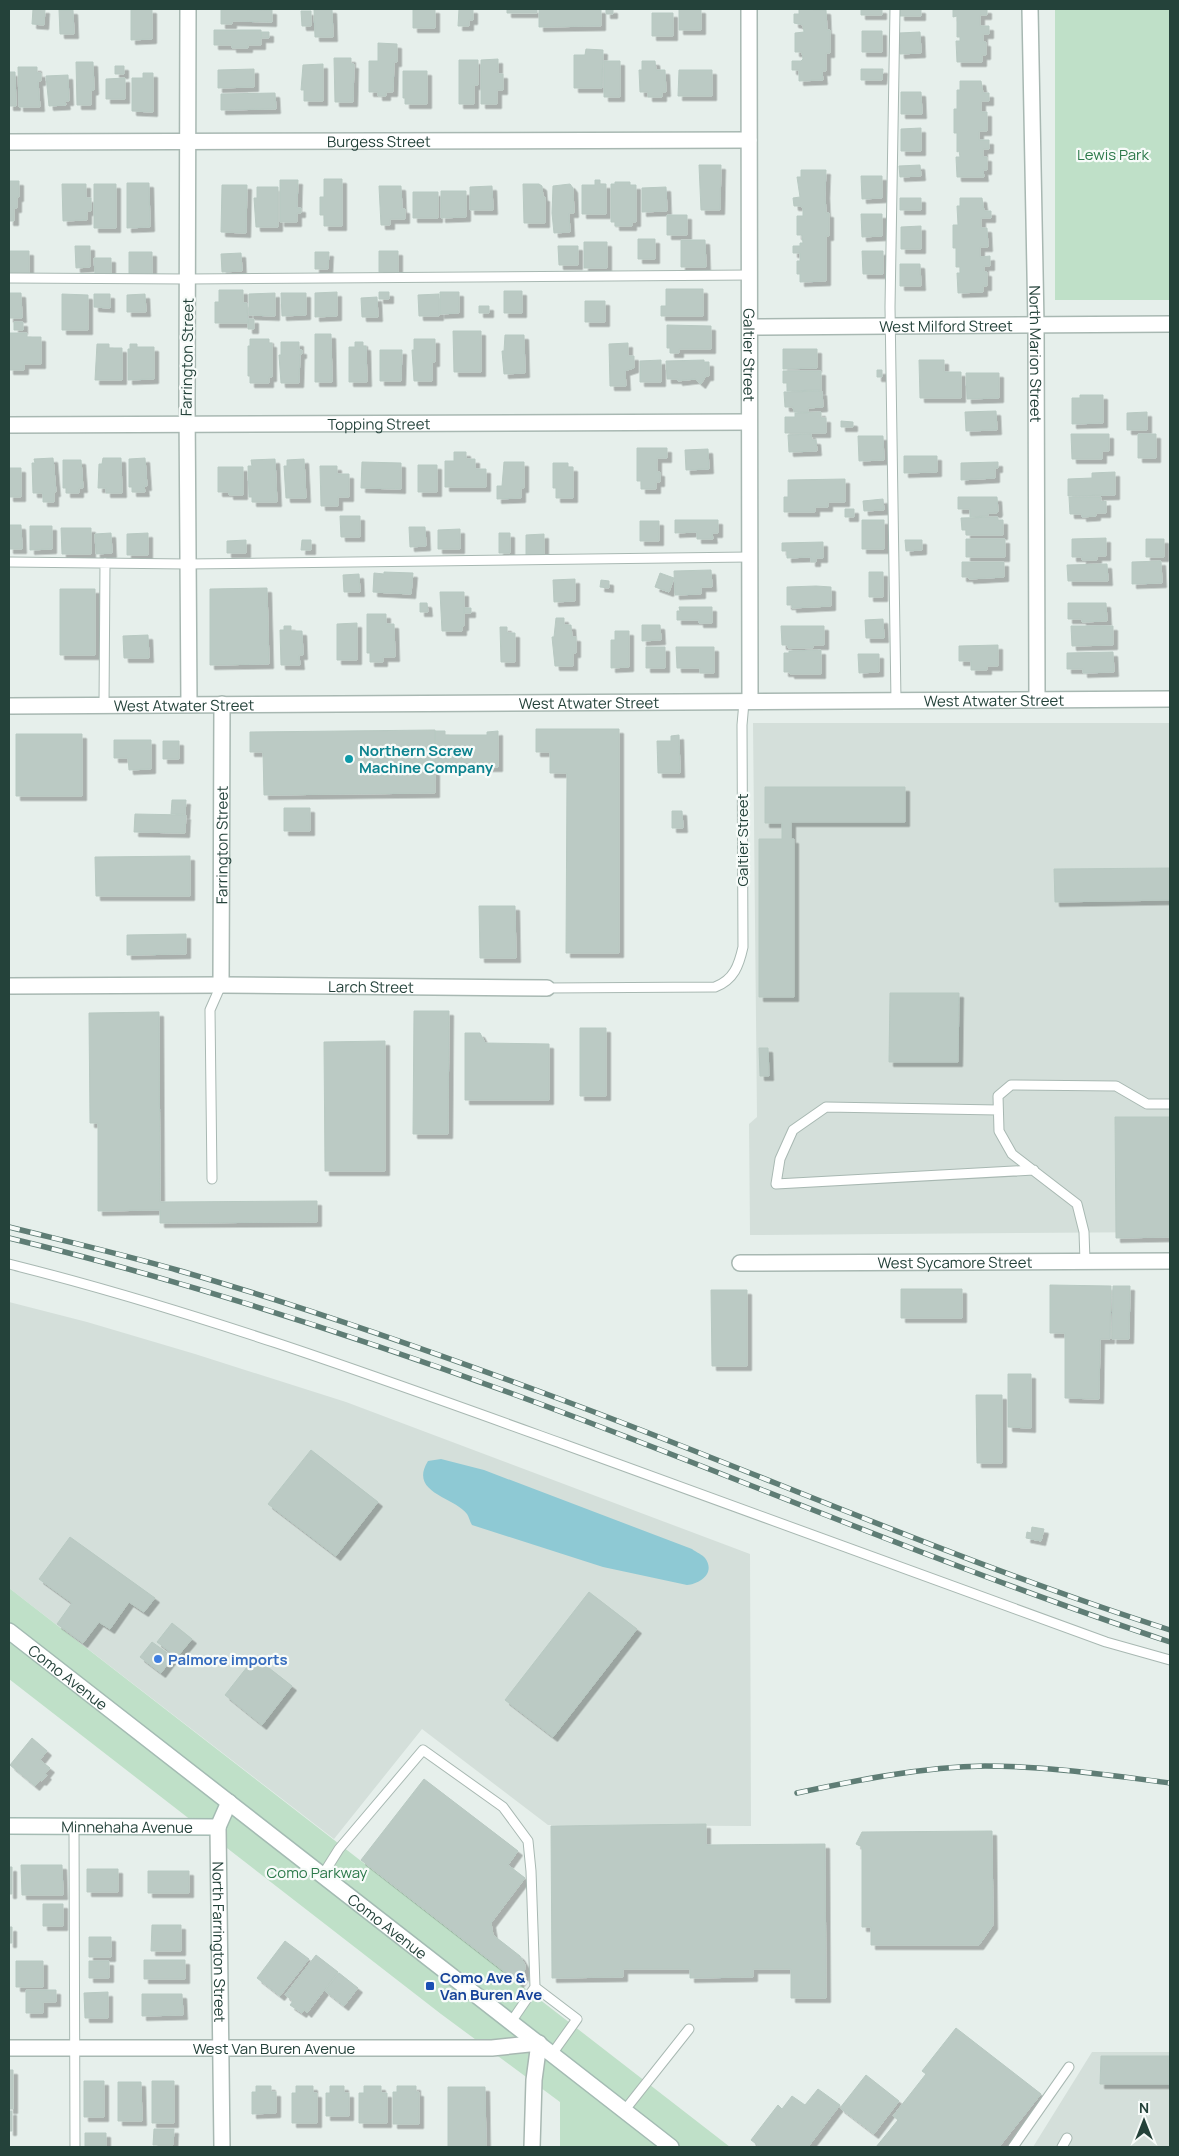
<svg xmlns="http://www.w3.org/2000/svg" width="1179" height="2156" viewBox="0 0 1179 2156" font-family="Manrope,sans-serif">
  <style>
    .built { fill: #d4dfda }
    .green { fill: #bfe0c8 }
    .water { fill: #8ec9d4 }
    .building { fill: #bbcac4; stroke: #b8c9c2; filter: url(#shadow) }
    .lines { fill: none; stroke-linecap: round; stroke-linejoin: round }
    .lane-casing { stroke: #a8b8b2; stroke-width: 11 }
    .street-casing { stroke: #a8b8b2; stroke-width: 18 }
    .secondary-casing { stroke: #a4bbb3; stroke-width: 18 }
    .lane { stroke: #fff; stroke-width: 9 }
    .street { stroke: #fff; stroke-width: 15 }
    .secondary { stroke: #fff; stroke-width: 15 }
    .rail-casing { stroke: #5f7d75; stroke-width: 5.5 }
    .rail { stroke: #f7fbf9; stroke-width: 4; stroke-dasharray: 11; stroke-linecap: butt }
    .culture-dot { fill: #0f9aa8; stroke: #f7fbf9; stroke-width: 2 }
    .shop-dot { fill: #3f7fe0; stroke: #f7fbf9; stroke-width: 2 }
    .transit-dot { fill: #1a4fb4; stroke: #f7fbf9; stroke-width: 2 }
    .labels { text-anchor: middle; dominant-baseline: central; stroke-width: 4.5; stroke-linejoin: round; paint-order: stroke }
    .street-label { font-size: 15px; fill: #24423a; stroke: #f7fbf9 }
    .park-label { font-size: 15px; fill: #2d7a4b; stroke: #f7fbf9 }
    .culture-label { font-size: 15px; font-weight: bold; fill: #0d838f; stroke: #f7fbf9; text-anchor: start }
    .shop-label { font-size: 15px; font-weight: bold; fill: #366cbe; stroke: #f7fbf9; text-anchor: start }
    .transit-label { font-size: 15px; font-weight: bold; fill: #164399; stroke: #f7fbf9; text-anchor: start }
  </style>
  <defs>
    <filter id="shadow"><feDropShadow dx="4.5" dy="4.5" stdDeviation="0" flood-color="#0004"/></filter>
  </defs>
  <rect width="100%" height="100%" fill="#e6efeb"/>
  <!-- built -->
  <path class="built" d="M753 723H1170V1232L750 1235 749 1124 757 1117Z
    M9 1302 87 1322 195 1354 346 1402 750 1554 751 1826 548 1825 422 1729 334 1839 9 1588Z
    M1092 2052H1170V2147H1033Z"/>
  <!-- green -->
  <path class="green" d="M1055 9H1170V300H1055Z
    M9 1588 730 2147H560V2102L441 2014 9 1679Z"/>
  <!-- water -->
  <path class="water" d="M441 1459 484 1470 692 1549C696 1552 703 1555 705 1558 716 1573 700 1584 687 1585L603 1567 472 1525C470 1522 469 1517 467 1514 455 1497 408 1493 428 1461Z"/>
  <!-- building -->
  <path class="building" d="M33 9H45L44 25 32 24Z
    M131 9H152V39L131 40Z
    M221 9 272 10V22L232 21V24H221Z
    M314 9H332L333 37H315Z
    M413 9H435V28H413Z
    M459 9H473V20H469V26H458Z
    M507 9H537V13H507Z
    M539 9H601V26L539 27Z
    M606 9H613V14H606Z
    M679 9H701V30H679Z
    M799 9 826 10 827 30H830V53H826V71H822L823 80 799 81V70H792V61H801L803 59 802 52H795V33L804 32 803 25 794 23V14H799Z
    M861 9H882V15H861Z
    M900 9H921V16H900Z
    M953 9H987V15H980V26H989V34H983V42H986V55H982V62H957L956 41H960V37H957V16L953 17Z
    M59 10H73L74 34H60Z
    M301 11H311V26H302Z
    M652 13H673V36H652Z
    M214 30H261V45H248V48H232V45H214Z
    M862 31H882V52H862Z
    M261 32H269V38H261Z
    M920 32 921 53 900 54 899 33Z
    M378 43 397 44V62H394L393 92H386V96H378V92H369V61H378Z
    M586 49 603 50 602 88H574V55H585Z
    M334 58H351V64H354L353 102H335Z
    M498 59V74H503V90H497V104H481V60Z
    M459 60H478V85H474V104H459Z
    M604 61H620V97H604Z
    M642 61H655L656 70H665L666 92H662V97H648V92H640L639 70H642Z
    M76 62H93L94 90 91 91V105H77Z
    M323 64V101H304V90H301L303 65Z
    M115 66H124V74H115Z
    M18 67H37V73H41V81H38L40 107H19Z
    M254 69V87L218 88V70Z
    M861 69H883L882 80H861Z
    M679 70H712V96H678Z
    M403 71H427V104H405V98H403Z
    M9 72H15L16 106H9Z
    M143 73H153V112L132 111V78H143Z
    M68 75 69 101H65L66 105 49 106 46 76Z
    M125 78V99H106V79Z
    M960 81H981L983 93H989V101H981V112H987V131H979V140H989V149H983V157H987V170H983L984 177H957L956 157H960L959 151 957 152V133H954V109H957V90H960Z
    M901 92H921L922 114H901Z
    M275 93 276 109 221 110V94Z
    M921 128V151H901V129Z
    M699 165H721L720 210H701Z
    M920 165 921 176 900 177 899 166Z
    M801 170H826L825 194 826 213H829V236H826V281L800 282V274H797V261H800V253H793V246H800V243H803L802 235H797V216H803V208L800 206H794L793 198 800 197 797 177H801Z
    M861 176H882V198L862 199Z
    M324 179H342V226H324V215H320V197H324Z
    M280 180H298L297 208H301V213H297V222H280Z
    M595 180H600V184H606V214H582V185H595Z
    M9 181H19V197H17V208H14V221H9Z
    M615 182H630V185H636V222H632V226H615V222H611V184H615Z
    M127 183H149L150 227 127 228Z
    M62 184H86V198H91V211H87V220L63 221Z
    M94 184H116V228H94Z
    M523 184H539L542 186 543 197H545V223H524Z
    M570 184 573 188 574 213H569L570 232 554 233 552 213 553 186Z
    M222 185H247L246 233 221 232Z
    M379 186H401L402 209H405V219H390V225H381Z
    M492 186 493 210H470V187Z
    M257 187H278V227H256L254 198H257Z
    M666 187 667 211 642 212V188Z
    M441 191H466V217L441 218Z
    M413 192H438V218H413Z
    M900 198H921V210H900Z
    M960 198H982L984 211H991V218H981V228H987L988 247H980V257L990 256V266H984V272H987V286H983V292L958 293 957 273H960V267H956V248H953V225H958L957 206H960Z
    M861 214H882V236L862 237Z
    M667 215H687V235H667Z
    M921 226V249H901V227Z
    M638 239H655V259H638Z
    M681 240H705L706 267H681Z
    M584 242H607V268H584Z
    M75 246H90V267L76 268Z
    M558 246H578V265H559Z
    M9 251H29V273H9Z
    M379 251H398V272H379Z
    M862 251H883V274H863Z
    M129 252H152V274H129Z
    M315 252H329L328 269H315Z
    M241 253 242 271 222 272 221 254Z
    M94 258H111V274L95 275Z
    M900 264H920L921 286H900Z
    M666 289H703V316H661V306H666Z
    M219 290H243V303H247L248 323H215V302H219Z
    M504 291H522V313H504Z
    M337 292V316L315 317V293Z
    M379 292H389V299H379Z
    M440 292H459V313L440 314Z
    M9 293H21L22 318H9Z
    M275 293V316L249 315V294Z
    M281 293H306V315L282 316Z
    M62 294 88 295V330H62Z
    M94 294H110V308L94 307Z
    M145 294 146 312H127V295Z
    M439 294V316H419L418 295Z
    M377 297 378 317H362L361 298Z
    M585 301H605V322H585Z
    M479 306H489V313H479Z
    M248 319H254V329H248Z
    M14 322H23V330H14Z
    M667 325 711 326V349H679V353H670V348H667Z
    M453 331H481V372H454Z
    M9 333H27V337H41V364H24V370H9Z
    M315 334H331L332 382H315Z
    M505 335H524L525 373 504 374 502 351H504Z
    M250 339H269V343H272V377H269V383H250V376H248V346H250Z
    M414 339H435V362H432V381H414L412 350H414Z
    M281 342H299V350H302V354H300L299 383H281L279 355H281Z
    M355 342H363V346H366L367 382H349V347H355Z
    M628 343V356H634V368L625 371 626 386H610L609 344Z
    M97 344H109V348H122V380H95Z
    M130 344H137V347H154V379L128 380V349H130Z
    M783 349H817V368L783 369Z
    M380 350H402L401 381H380Z
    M661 360V382H640V361Z
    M704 360V362H709V376H706L701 384 695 379 678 381V379H667L666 361Z
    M919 360H944V372H961V398H920Z
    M877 370H882V377H877Z
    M783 371H821V390L787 391V383H783Z
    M966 373H999V398L967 399Z
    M822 391 823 407 808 408V412H794L793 407H785L784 392Z
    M1080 395H1103V423L1072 424V398H1080Z
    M996 411 997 430 966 431 965 412Z
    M821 412V418H826V433H785V417H795V413Z
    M1147 412V430H1127V413Z
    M841 421 853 422V427H841Z
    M811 434 812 440H816L817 451 789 452 788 435Z
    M1071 434H1109V451H1102V459H1072Z
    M1138 434H1156V458H1138Z
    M858 436H883L884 460 859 461Z
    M637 448H667V458H657V472H660V482H656V489H641V481H637Z
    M708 449 709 469 686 470 685 450Z
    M454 452H466V459H475V469H486V487H445V461H454Z
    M904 456H937V472L904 473Z
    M53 458 56 492H54V502H43V493H33L32 463H35L34 459Z
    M103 458H121L122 493H106V488H98L99 464H102Z
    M145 458 147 486H144L145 492H132V487H129V459Z
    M275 459 277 502H252V497H249L248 466H252L251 460Z
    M304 459 306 498H286L284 466H287V460Z
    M63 460H81L83 488H79V493H66V488H63Z
    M362 462 401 463V489L361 488Z
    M504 462H524V488H521V498L497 499V486H502Z
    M998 462V468H995V478L961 480V463Z
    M553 463H568V467H573V498H556V488H553Z
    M418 465H437V492H418Z
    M320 466H337V474H349V497H338V506H321Z
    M218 467H243V495H229V492H218Z
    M9 468H21V497H9Z
    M1115 472V495L1068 496V479L1092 478V473Z
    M845 479V502H828V507H815V512H784V497H788V480Z
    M958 497H997L998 511 997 513H988V516L970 517V509H958Z
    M1069 497H1101V502L1106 501V513H1096V516L1082 517V514H1070Z
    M883 499 884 510 864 511 863 501Z
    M845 509H854V517H845Z
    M340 516H360V537H341Z
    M998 517V520H1003V535H966V530H962L961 518Z
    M675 520H718V533H712L713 539H697V532L675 533Z
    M862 520H884V549H862Z
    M640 521H659V541H640Z
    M9 525H21L22 549H9Z
    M30 526H52V549L30 550Z
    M409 527H425L426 546 410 547Z
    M61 528H91V554H62Z
    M460 529V549H438V530Z
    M111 533 112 553 96 554 95 534Z
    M148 533V555H127V534Z
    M499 533H510V553H499Z
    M544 534V555H526V535Z
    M1106 538V556H1097V560H1082V557H1072V539Z
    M966 539H1005V557H966Z
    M1146 539H1164V557H1146Z
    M246 540V553H227V541Z
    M302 540H311V550H301Z
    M905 540H922V550L906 551Z
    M823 542V558H816V562H811V557L787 558V551H782V543Z
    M1161 561 1162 583 1132 584V562Z
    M962 562H1004V577L969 579V577H962Z
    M1107 564 1108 581H1068L1067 565Z
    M711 570 712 587H701V594L675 595 674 571Z
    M384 572 413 573 411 594 373 592 374 573 384 574Z
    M869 572H883V597H869Z
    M660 573 674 578 669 592 655 587Z
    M359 574 360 592H344L343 575Z
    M575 579V601L554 602 553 580Z
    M601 580 609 581V588L600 587Z
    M816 586 831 587V606L792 608V605H787V587Z
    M267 588 269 664 210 665V589Z
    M60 589H95V655H60Z
    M440 592H464V626H462V631H442Z
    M420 603H427L428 612H420Z
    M1068 603H1106L1107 621 1082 622V619H1068Z
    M679 607H712V623H699V620H677V611H680Z
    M464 608H471V613H464Z
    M367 614H386V624H394L395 657H383V662H370V653H367Z
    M556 618H564V625H571L572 637H576V653H573V666H555L552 637H554Z
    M883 619 884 638H866L865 620Z
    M357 623V660H337V624Z
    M642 625H660L661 640 642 641Z
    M284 626H291V631H302L303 655H299L300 665H281L280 630H284Z
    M781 626H824V645H813V648H788V645H782Z
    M1071 626H1113V645L1072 646Z
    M500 627H507V633H515V662H501Z
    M615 631H629V667L611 668V640H615Z
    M148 635 149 658H124L123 636Z
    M998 645V666H987V670H971V661H959V646Z
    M646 647H665V668H646Z
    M676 647H714V673H700V668H677Z
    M821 650V674H790V672H784V653H789V651Z
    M1113 652 1114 672 1083 673V669H1067V653Z
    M858 654H879V672L859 673Z
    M536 729H619V953H566L567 773H550V752H536Z
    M435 730V793L264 795 263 752H250V732Z
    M435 731H445V735H487V732L498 731V767H435Z
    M16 734H82V796H16Z
    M679 735 680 773H658L657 741H671V736Z
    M114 740H151V769L129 770 128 758H114Z
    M163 741H179V759H163Z
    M765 787H905V822H791V839H794V997H759V839H782V823H765Z
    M172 800H186L185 814H171Z
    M284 808H310V831H284Z
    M672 811H682L683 828H672Z
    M135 814 186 815 185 833 134 832Z
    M190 856V896H96L95 857Z
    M1170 868V900L1055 902 1054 869Z
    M479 906H515L516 958H480Z
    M186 934V954L127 955V935Z
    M890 993H959L958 1062H889Z
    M414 1011H449L448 1134H413Z
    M159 1012 160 1202 317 1201V1222L160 1223V1210L98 1211V1123H90L89 1013Z
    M580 1028H606V1096H580Z
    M465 1033H480L485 1043 549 1044V1100H465Z
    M385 1041V1171H325L324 1042Z
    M759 1048H768L769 1076H760Z
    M1115 1117H1170V1237L1116 1238Z
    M1050 1285 1111 1286 1110 1339H1100L1099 1399 1065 1398V1333H1050Z
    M1113 1286H1130L1129 1339H1112Z
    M901 1289H962V1318H901Z
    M711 1290H747V1366H712Z
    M1008 1374H1031V1428L1008 1427Z
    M976 1395H1002V1463H977Z
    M311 1450 378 1502 336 1556 268 1504Z
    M1032 1527 1044 1529 1041 1541 1026 1538 1027 1532 1031 1533Z
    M70 1537 155 1598 144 1612 129 1602 110 1629 99 1622 83 1643 57 1624 72 1603 39 1579Z
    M589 1592 637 1629 553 1737 505 1700Z
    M172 1623 192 1639 177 1657 157 1642Z
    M152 1642 173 1657 161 1673 140 1657Z
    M255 1657 292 1686 262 1725 225 1695Z
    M32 1738 47 1751 40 1760 50 1768 45 1774 47 1775 42 1781 40 1780 35 1786 10 1765Z
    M424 1779 518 1851 508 1865 525 1878 491 1923 493 1935 520 1956 525 1965 524 1976 519 1983 361 1860Z
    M706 1824V1845L825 1844 826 1998H791V1969H753V1977L690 1978V1969H623V1977L552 1978 551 1826Z
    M992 1831 993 1925 979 1945H871V1927H862V1847L856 1844 862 1832Z
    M21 1865H62L63 1895H22Z
    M9 1867H12V1894H9Z
    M87 1869H118V1892H87Z
    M148 1871H189V1893H148Z
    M43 1904H63V1926H43Z
    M152 1925H181V1951H151Z
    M9 1927H12V1943H9Z
    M89 1937H111V1957H89Z
    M285 1941 309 1959 280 1996 257 1978Z
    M316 1955 338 1972 307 2013 304 2010 302 2013 290 2005 293 2001 285 1995Z
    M144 1960H185V1979H144Z
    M16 1961H43V1987H16Z
    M89 1961H109V1978H89Z
    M339 1973 358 1988 344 2006 325 1991Z
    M26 1990H56V2002H43V2013H26Z
    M108 1992V2018H85L84 1993Z
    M142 1994H182L183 2015 142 2016Z
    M956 2028 1041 2094 999 2147H876L898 2120 893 2116 926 2074 922 2071Z
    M1101 2056H1170V2084H1100Z
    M9 2070H13V2109H9Z
    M866 2075 899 2101 874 2134 840 2108Z
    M84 2081H104V2117H84Z
    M152 2081H174V2123H152Z
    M118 2082H141L142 2121H118Z
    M256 2086H271V2092H276V2113L252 2114V2092H256Z
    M296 2086H313V2093H317V2123H292V2093H296Z
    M330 2086H344V2093H349V2116H326V2093H330Z
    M364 2086H381V2093H387V2123H359V2093H364Z
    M397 2086H416V2092H419V2124H393V2092H397Z
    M448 2087H485L486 2147H448Z
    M818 2089 840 2105 808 2147H760L751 2140 778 2105 782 2109 792 2096 805 2105Z
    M9 2111H12V2131H9Z
    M154 2129H174L173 2145H153Z
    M85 2133H106V2146H85Z"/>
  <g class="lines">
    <defs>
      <path id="lane" d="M895 9 890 307 896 701
        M9 278 188 279 750 275
        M9 562 187 564 749 557
        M104 705 105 563
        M547 988 715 987C734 980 739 965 743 947L742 725 744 702
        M998 1110 826 1107 793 1130 780 1159 776 1184 1034 1170
        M212 1179 210 1010 221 985
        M1085 1261 1084 1232 1077 1204 1012 1154 999 1131 998 1096 1011 1085 1116 1086 1147 1104H1170
        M9 1264C197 1311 380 1378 563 1444 744 1510 925 1576 1106 1642L1170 1660
        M74 1826 75 2147
        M322 1876 339 1849 423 1750 503 1807 528 1841 531 1871 535 1987 511 2022
        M535 1987 577 2019 552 2054
        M624 2111 689 2029
        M1013 2147 1069 2067
        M1062 2147 1067 2138"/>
      <g id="street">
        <path d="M188 9 187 404 189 704"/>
        <path id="s1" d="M749 9 750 701"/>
        <path id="s2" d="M1030 9 1036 325 1037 700"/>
        <path id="s3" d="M9 142 749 140"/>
        <path id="s4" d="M751 327 1170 324"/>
        <path id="s5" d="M9 425 749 422"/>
        <path id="s6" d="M9 706 1170 699"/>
        <path id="s7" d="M221 985 222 704"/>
        <path id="s8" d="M9 986 221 985 547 988"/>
        <path id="s9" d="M740 1263 1170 1261"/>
        <path id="s10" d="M218 1827 222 2147"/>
        <path id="s11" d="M9 2048H492L539 2043 534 2080 532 2147"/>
      </g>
      <g id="secondary">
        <path id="s12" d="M9 1631 671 2147"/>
        <path id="s13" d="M9 1826 218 1827 229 1802"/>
      </g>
    </defs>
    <!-- lane casing -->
    <use href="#lane" class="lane-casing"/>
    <!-- street casing -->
    <use href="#street" class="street-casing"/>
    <!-- secondary casing -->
    <use href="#secondary" class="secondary-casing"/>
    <!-- lane -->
    <use href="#lane" class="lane"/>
    <!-- street -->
    <use href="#street" class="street"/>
    <!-- secondary -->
    <use href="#secondary" class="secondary"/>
    <defs>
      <path id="rail" d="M9 1227C65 1241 121 1254 177 1270 313 1309 448 1357 581 1407 777 1481 970 1566 1170 1630
        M9 1238C203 1285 393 1348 580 1419 777 1494 971 1576 1170 1642
        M797 1793C858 1780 922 1767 985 1766 1047 1766 1109 1775 1170 1783"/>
    </defs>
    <!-- rail casing -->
    <use href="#rail" class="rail-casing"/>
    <!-- rail -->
    <use href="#rail" class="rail"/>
  </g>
  <!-- markers -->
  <circle class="culture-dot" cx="349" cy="759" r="5"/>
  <circle class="shop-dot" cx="158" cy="1659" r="5"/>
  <rect class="transit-dot" x="425" y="1981" width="10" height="10" rx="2.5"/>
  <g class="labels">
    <!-- street labels -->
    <g class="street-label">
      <text stroke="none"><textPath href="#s3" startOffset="370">Burgess Street</textPath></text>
      <text stroke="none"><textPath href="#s4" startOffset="195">West Milford Street</textPath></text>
      <text stroke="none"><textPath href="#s2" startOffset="345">North Marion Street</textPath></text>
      <text stroke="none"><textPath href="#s1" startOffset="346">Galtier Street</textPath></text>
      <text transform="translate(187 357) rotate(-89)">Farrington Street</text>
      <text stroke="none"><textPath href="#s5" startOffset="370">Topping Street</textPath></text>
      <text stroke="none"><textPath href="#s6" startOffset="985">West Atwater Street</textPath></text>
      <text stroke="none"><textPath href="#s6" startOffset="580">West Atwater Street</textPath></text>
      <text stroke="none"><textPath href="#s6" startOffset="175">West Atwater Street</textPath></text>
      <text transform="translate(742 840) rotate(-90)">Galtier Street</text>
      <text stroke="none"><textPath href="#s7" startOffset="140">Farrington Street</textPath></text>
      <text stroke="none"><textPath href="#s8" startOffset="362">Larch Street</textPath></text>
      <text stroke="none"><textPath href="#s9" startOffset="215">West Sycamore Street</textPath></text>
      <text stroke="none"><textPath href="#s12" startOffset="75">Como Avenue</textPath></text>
      <text stroke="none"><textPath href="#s13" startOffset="118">Minnehaha Avenue</textPath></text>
      <text stroke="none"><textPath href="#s12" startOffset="480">Como Avenue</textPath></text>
      <text stroke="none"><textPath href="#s10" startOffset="115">North Farrington Street</textPath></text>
      <text stroke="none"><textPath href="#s11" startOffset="265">West Van Buren Avenue</textPath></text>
    </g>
    <!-- park labels -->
    <g class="park-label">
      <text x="1113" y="154">Lewis Park</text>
      <text x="317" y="1872">Como Parkway</text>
    </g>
    <!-- culture labels -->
    <g class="culture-label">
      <text x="359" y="750">Northern Screw<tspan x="359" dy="17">Machine Company</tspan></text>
    </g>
    <!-- shop labels -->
    <g class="shop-label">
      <text x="168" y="1659">Palmore imports</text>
    </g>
    <!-- transit labels -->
    <g class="transit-label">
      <text x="440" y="1977">Como Ave &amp;<tspan x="440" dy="17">Van Buren Ave</tspan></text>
    </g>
  </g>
  <!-- border -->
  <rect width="1179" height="2156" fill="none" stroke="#24423a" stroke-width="20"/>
  <!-- north arrow -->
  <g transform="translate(1144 2121)" stroke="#f7fbf9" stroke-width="4" paint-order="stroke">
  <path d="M0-4L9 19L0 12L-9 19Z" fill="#24423a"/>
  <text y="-8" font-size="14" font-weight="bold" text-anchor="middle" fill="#24423a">N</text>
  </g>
</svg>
